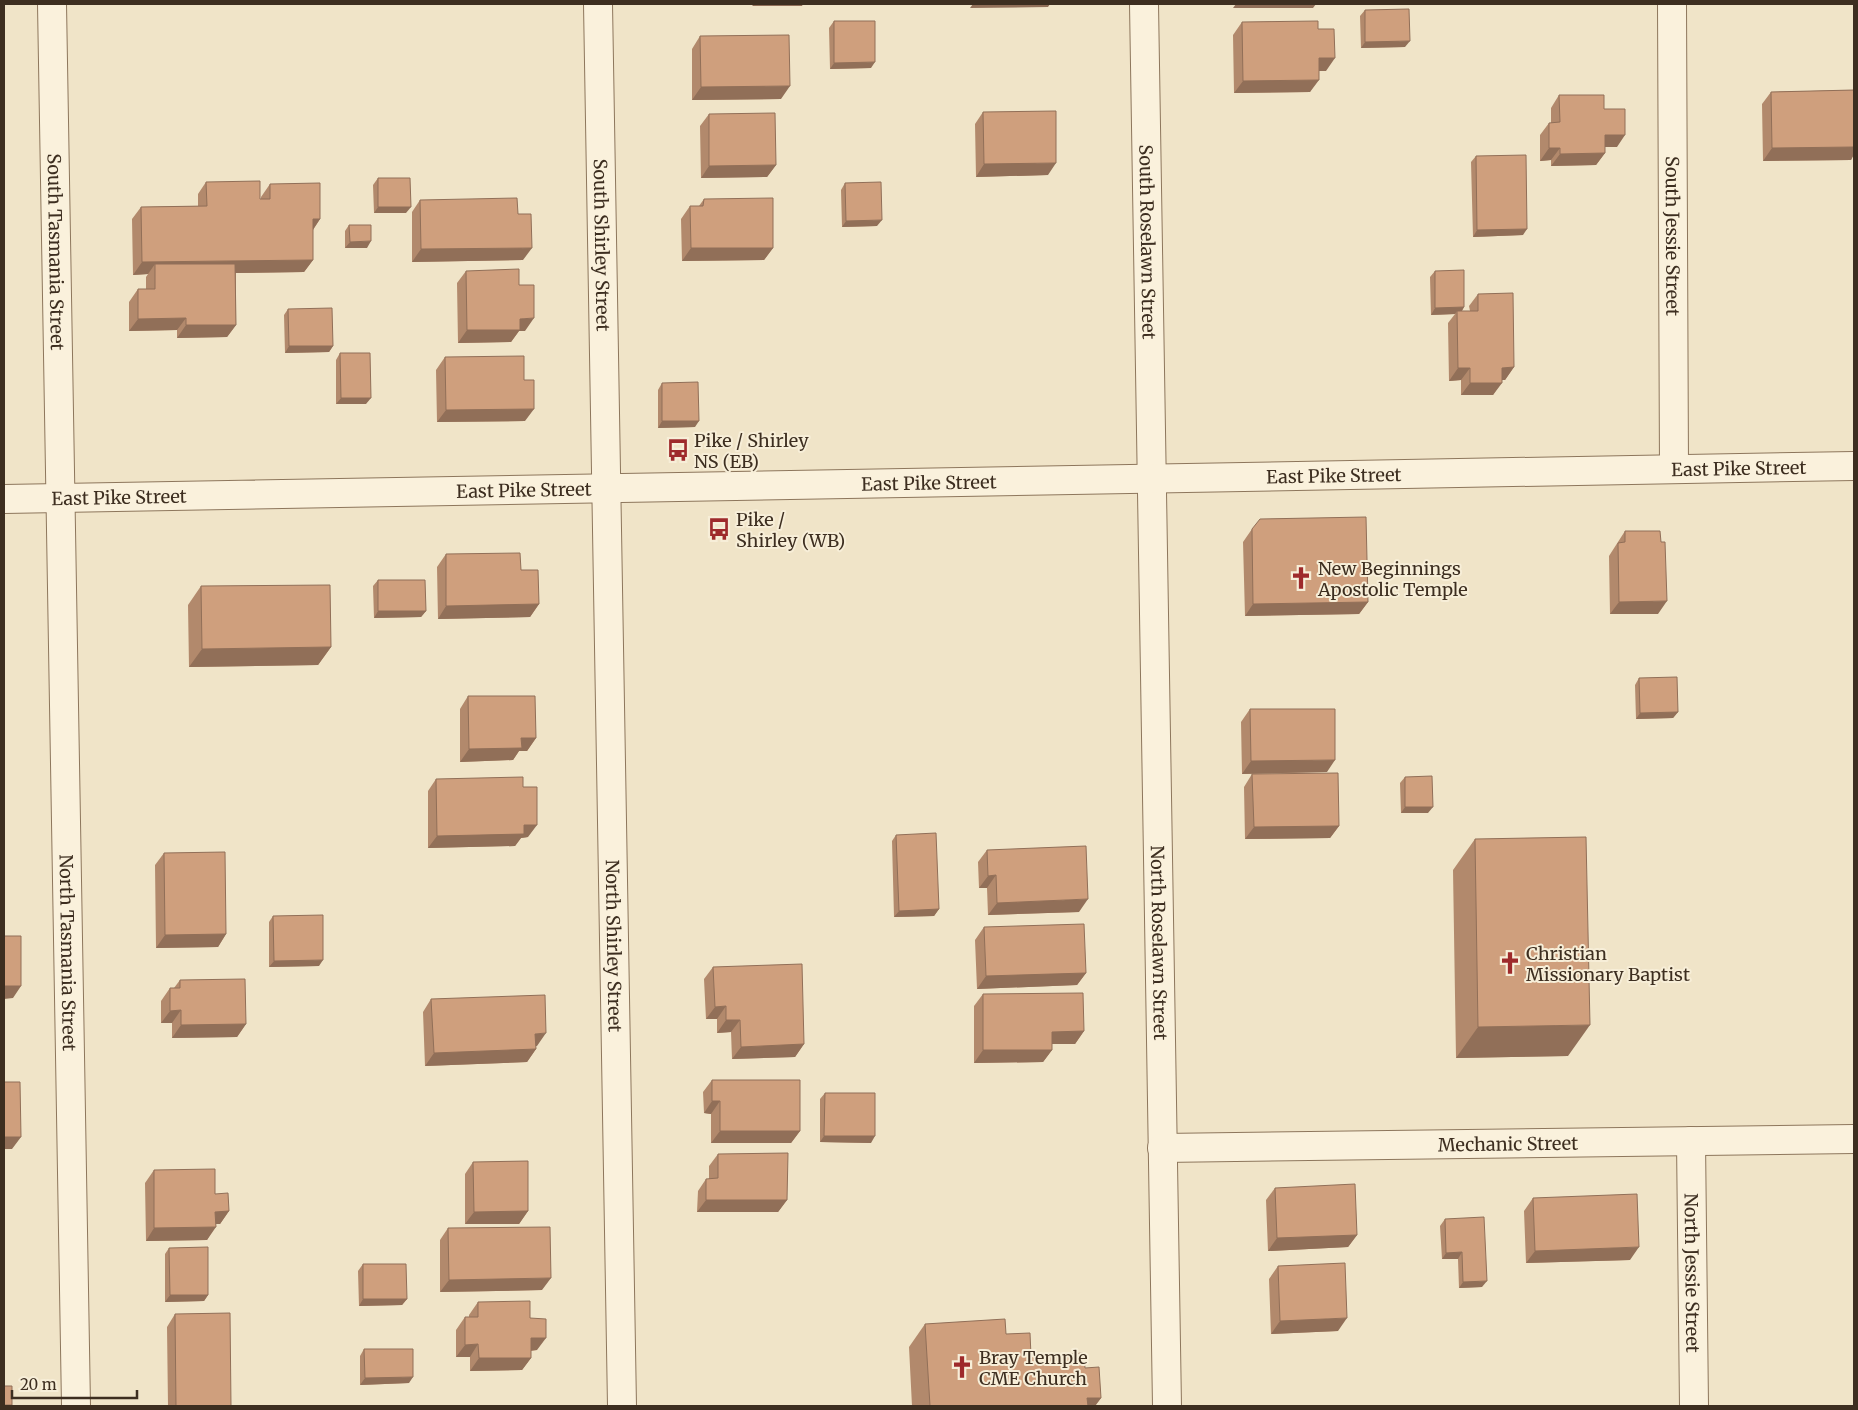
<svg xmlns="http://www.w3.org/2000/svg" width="1858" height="1410" viewBox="0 0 1858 1410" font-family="Merriweather,serif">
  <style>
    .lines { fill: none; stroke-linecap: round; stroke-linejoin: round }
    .minor-casing { stroke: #8d765c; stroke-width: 30 }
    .minor { stroke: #faf1dc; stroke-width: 28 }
    .wall { fill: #b2896c }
    .shaded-wall { fill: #916f58 }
    .building { fill: #cf9f7d; stroke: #916f58 }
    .labels { text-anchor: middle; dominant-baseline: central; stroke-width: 4; stroke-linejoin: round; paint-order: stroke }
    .street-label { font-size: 18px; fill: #3d2e20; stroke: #f7eed8 }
    .poi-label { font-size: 18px; fill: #3d2e20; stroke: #f7eed8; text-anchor: start }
  </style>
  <rect width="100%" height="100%" fill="#f0e4c8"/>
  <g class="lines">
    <defs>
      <g id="minor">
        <path id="s1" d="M52 4 76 1406"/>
        <path id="s2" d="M598 4 622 1406"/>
        <path id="s3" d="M1144 4 1167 1406"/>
        <path id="s4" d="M1672 4 1674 469"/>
        <path id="s5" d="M4 499 1854 466"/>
        <path id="s6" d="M1691 1141 1694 1406"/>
        <path id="s7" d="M1162 1148 1854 1139"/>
      </g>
    </defs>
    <!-- minor casing -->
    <use href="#minor" class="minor-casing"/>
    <!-- minor -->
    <use href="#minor" class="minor"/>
  </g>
  <!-- wall -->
  <path class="wall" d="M1365 10 1405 47 1361 48 1360 16Z
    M834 21 871 68 830 69 829 28Z
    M1242 22 1318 29 1326 71H1319L1310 92 1234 93 1233 35Z
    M700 36 781 99 692 100V49Z
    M1854 90V154L1851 160 1763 161 1762 104 1771 92Z
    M1559 95 1604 109 1617 147H1605V153L1596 165 1551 166V160L1540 161V135L1549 123H1551V108Z
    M983 112 1048 175 976 177 975 124Z
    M709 114 776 165 767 177 701 178 700 126Z
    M1476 156 1523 235 1473 237 1471 162Z
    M378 178 406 213H374L373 185Z
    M206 182 260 199H261V197L270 184 320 219 313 230V260L304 272 236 273V325L227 337 177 338V330L129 331V302L138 289H146V277L148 274 133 275 132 219 141 207 198 206V194Z
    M845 183 877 226 842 227 841 190Z
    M704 199 773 248 764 260 682 261 681 219 690 206H699Z
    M420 200 518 214 523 260 412 262V212Z
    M349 225 367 248H345V231Z
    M466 271 519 285 525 331H519L511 342 458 343 457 283Z
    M1435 271 1464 307 1462 311H1470L1469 306 1478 294 1514 367 1505 380H1502L1493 395H1461V380L1449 381 1448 323 1455 314 1431 315 1430 277Z
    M288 309 333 346 329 352 285 353 284 315Z
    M340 353 366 404H336V360Z
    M445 357 524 380 525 421 437 422 436 370Z
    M662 383 695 427 658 428V390Z
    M1252 529 1368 602 1359 614 1245 616 1243 542Z
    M1625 531 1658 614H1610L1609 556Z
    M446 554 521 570 539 604 530 617 438 619 437 567Z
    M378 580 426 611 421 617 374 618 373 586Z
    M201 586 331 647 318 665 189 667 188 605Z
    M1639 678 1678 712 1673 718 1636 719 1635 685Z
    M468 696 536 738 527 751H519L513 760 460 762V709Z
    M1250 709 1327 772 1242 774 1241 722Z
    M1252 774 1339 826 1330 838 1245 839 1244 787Z
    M1405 777 1428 813H1401L1400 783Z
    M436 779 523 787 528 837 521 838 515 846 428 848V791Z
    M896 835 939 909 934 916 894 917 892 841Z
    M1475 839 1568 1056 1456 1058 1453 870Z
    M987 850 1079 912 988 915 987 888H979L978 862Z
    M164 853 226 934 218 947 156 948 155 865Z
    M273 916 319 966 269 967V922Z
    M984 927 1086 973 1077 985 977 989 975 940Z
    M713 967 804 1044 795 1057 732 1059 731 1032 717 1033V1019H706L704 979Z
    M180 980 246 1024 237 1037 172 1038V1023H161V1001L170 988H174Z
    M983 994 1084 1031 1075 1044H1052V1050L1043 1062 974 1063V1006Z
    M431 999 537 1046H535L536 1049 527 1062 425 1066 423 1012Z
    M712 1080 800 1131 791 1143H711V1114L704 1113 703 1092Z
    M825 1093 871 1143 820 1142V1099Z
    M718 1154 787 1200 778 1212H697L698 1191 706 1179H709V1166Z
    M473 1162 528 1211 519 1224H465V1174Z
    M154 1170 215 1194 229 1211 220 1224H216L207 1240 146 1241 145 1183Z
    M1275 1188 1357 1235 1348 1247 1268 1251 1266 1200Z
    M1533 1198 1630 1260 1526 1263 1524 1211Z
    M1445 1219 1482 1287 1459 1288 1458 1259H1442L1440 1226Z
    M448 1228 542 1290 440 1292V1240Z
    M169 1248 208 1295 204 1301 165 1302V1254Z
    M363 1264 407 1299 402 1305 359 1306 358 1271Z
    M1278 1266 1338 1331 1271 1334 1269 1279Z
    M478 1302 530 1318 537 1350 531 1351V1358L522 1370 470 1371V1357H456V1330L465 1317H469V1315Z
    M175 1314 231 1406H168L167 1327Z
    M925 1324 1006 1334 1031 1356 1085 1368 1101 1398 1095 1406H912L909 1347Z
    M364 1349 409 1383 360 1385V1356Z"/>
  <!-- shaded-wall -->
  <path class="shaded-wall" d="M754 4H803L802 6H752Z
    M973 4H1050L1048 7 970 8Z
    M1236 4H1316L1313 8H1233Z
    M1410 41 1405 47 1361 48 1365 42Z
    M1319 58H1335L1326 71H1310Z
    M875 62 871 68 830 69 834 63Z
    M1319 80 1310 92 1234 93 1243 81Z
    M790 86 781 99 692 100 701 87Z
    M1605 135H1625L1617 147H1596Z
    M1854 147V154L1851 160 1763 161 1772 148Z
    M1549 148H1560L1551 160 1540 161Z
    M1605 153 1596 165 1551 166 1560 154Z
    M1056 163 1048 175 976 177 984 164Z
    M776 165 767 177 701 178 709 166Z
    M378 207H411L406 213H374Z
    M313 219H320L312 231Z
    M882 220 877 226 842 227 846 221Z
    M1527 229 1523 235 1473 237 1477 230Z
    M371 241 367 248H345L350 242Z
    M532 248 523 260 412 262 421 249Z
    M691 248H773L764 260 682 261Z
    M313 260 304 272 155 274V264L148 274 133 275 142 262Z
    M1464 307 1460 314 1457 311 1455 314 1431 315 1435 308Z
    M186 318 177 330 129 331 138 319Z
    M534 318 525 331H519L511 342 458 343 467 330 520 319Z
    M186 325H236L227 337 177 338Z
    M289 346H333L329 352 285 353Z
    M1514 367 1505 380H1494L1502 368Z
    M1458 368H1470L1461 380 1449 381Z
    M1470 383H1502L1493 395H1461Z
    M341 398H371L366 404H336Z
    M534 409 525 421 437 422 446 410Z
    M662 421H699L695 427 658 428Z
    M1667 601 1658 614H1610L1619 602Z
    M1368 602 1359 614 1245 616 1253 604Z
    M539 604 530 617 438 619 446 606Z
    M378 611H426L421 617 374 618Z
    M331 647 318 665 189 667 202 649Z
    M1678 712 1673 718 1636 719 1640 713Z
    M521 738H536L527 751H519L513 760 460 762 469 749Z
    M1335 760 1327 772 1242 774 1251 761Z
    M1405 807H1433L1428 813H1401Z
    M524 825H537L528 837 521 838 515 846 428 848 437 836Z
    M1339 826 1330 838 1245 839 1254 827Z
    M996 875 987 888H979L988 876Z
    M1088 899 1079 912 988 915 997 903Z
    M939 909 934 916 894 917 899 911Z
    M226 934 218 947 156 948 165 935Z
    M323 960 319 966 269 967 274 961Z
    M1086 973 1077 985 977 989 986 976Z
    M4 986H21L13 998 4 999Z
    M726 1006 717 1019H706L715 1007Z
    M181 1010 172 1023H161L170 1011Z
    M726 1020H740L731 1032 717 1033Z
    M246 1024 237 1037 172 1038 181 1025Z
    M1590 1025 1568 1056 1456 1058 1478 1027Z
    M1084 1031 1075 1044H1043L1052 1032Z
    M546 1033 537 1046H526L535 1034Z
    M804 1044 795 1057 732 1059 741 1047Z
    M536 1049 527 1062 425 1066 434 1053Z
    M983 1050H1052L1043 1062 974 1063Z
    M712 1101H720L711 1114 704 1113Z
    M720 1131H800L791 1143H711Z
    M824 1136H875L871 1143 820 1142Z
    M4 1137H21L12 1149H4Z
    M706 1200H787L778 1212H697Z
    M229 1211 220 1224H207L215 1212Z
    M528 1211 519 1224H465L474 1212Z
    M216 1227 207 1240 146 1241 154 1228Z
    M1357 1235 1348 1247 1268 1251 1277 1238Z
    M1639 1247 1630 1260 1526 1263 1535 1251Z
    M1462 1252 1458 1259H1442L1446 1253Z
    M551 1278 542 1290 440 1292 449 1280Z
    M1487 1281 1482 1287 1459 1288 1463 1282Z
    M170 1295H208L204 1301 165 1302Z
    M363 1299H407L402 1305 359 1306Z
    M1347 1318 1338 1331 1271 1334 1280 1321Z
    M531 1338H546L537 1350 522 1351Z
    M478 1344 470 1357H456L465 1345Z
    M479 1358H531L522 1370 470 1371Z
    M413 1377 409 1383 360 1385 365 1378Z
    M1087 1398H1101L1095 1406H1081Z"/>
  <!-- building -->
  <path class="building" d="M1409 9 1410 41 1365 42V10Z
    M834 21H875V62L834 63Z
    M1318 21V29H1334L1335 58H1319V80L1243 81 1242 22Z
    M789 35 790 86 701 87 700 36Z
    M1854 90V147L1772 148 1771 92Z
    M1559 95H1604V109H1625V135H1605V153L1560 154V148H1549V123L1560 122Z
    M1056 111V163L984 164 983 112Z
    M775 113 776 165 709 166V114Z
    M1526 155 1527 229 1477 230 1476 156Z
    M378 178H410L411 207H378Z
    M260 181V199H270V184L320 183V219H313V260L142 262 141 207 207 206 206 182Z
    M881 182 882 220 846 221 845 183Z
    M517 198 518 214H531L532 248 421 249 420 200Z
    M773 198V248H691L690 206H703L704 199Z
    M349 225H371V241L350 242Z
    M155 264H235L236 325H186V318L138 319V289H155Z
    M519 269V285H534V318L520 319V330H467L466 271Z
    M1464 270V307L1435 308V271Z
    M1513 293 1514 367 1502 368V383H1470V368H1458L1457 311H1478V294Z
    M332 308 333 346H289L288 309Z
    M340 353H370L371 398H341Z
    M524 356V380H534V409L446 410 445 357Z
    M698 382 699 421H662V383Z
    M1366 517 1368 602 1253 604 1252 529 1260 519Z
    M1625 531H1660L1661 542H1665L1667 601 1619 602 1618 543 1625 542Z
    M520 553 521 570H538L539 604 446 606V554Z
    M378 580H425L426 611H378Z
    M330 585 331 647 202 649 201 586Z
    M1677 677 1678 712 1640 713 1639 678Z
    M468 696H535L536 738H521L522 748 469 749Z
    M1250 709H1335V760L1251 761Z
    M1338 773 1339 826 1254 827 1252 774Z
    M1432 776 1433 807H1405V777Z
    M523 777V787H537V825H524V834L437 836 436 779Z
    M936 833 939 909 899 911 896 835Z
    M1586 837 1590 1025 1478 1027 1475 839Z
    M1086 846 1088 899 997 903 996 875 988 876 987 850Z
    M225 852 226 934 165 935 164 853Z
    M323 915V960L274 961 273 916Z
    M1084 924 1086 973 986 976 984 927Z
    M4 936H21V986H4Z
    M802 964 804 1044 741 1047 740 1020H726V1006L715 1007 713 967Z
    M245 979 246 1024 181 1025V1010L170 1011V988H180V980Z
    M1083 993 1084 1031 1052 1032V1050H983V994Z
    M545 995 546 1033 535 1034 536 1049 434 1053 431 999Z
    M712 1080H800V1131H720V1101H712Z
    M4 1082H20L21 1137H4Z
    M825 1093H875V1136H824Z
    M788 1153 787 1200H706V1179L718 1178V1154Z
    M528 1161V1211L474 1212 473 1162Z
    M215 1169V1194L228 1193 229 1211 215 1212 216 1227 154 1228V1170Z
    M1355 1184 1357 1235 1277 1238 1275 1188Z
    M1637 1194 1639 1247 1535 1251 1533 1198Z
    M1484 1217 1487 1281 1463 1282 1462 1252 1446 1253 1445 1219Z
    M550 1227 551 1278 449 1280 448 1228Z
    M208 1247V1295H170L169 1248Z
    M1345 1263 1347 1318 1280 1321 1278 1266Z
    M363 1264H406L407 1299H363Z
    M530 1301V1318L546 1319V1338H531V1358H479L478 1344 465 1345V1317H478V1302Z
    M230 1313 231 1406H176L175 1314Z
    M1005 1319 1006 1334 1030 1333 1031 1356 1084 1353 1085 1368 1099 1367 1101 1398H1087L1088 1406H930L925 1324Z
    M364 1349H413V1377L365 1378Z
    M4 1386H12V1405H4Z"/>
  <!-- icons -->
  <defs>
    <symbol id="bus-bare" viewBox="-9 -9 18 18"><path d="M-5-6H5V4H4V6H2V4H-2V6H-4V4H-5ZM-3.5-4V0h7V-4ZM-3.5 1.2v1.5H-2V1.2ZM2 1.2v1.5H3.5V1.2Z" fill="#9e2a2b" stroke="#f7eed8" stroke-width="2.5" paint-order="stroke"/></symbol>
    <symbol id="church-bare" viewBox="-9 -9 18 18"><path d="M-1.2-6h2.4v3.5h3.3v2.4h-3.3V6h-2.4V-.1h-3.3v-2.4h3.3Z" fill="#9e2a2b" stroke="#f7eed8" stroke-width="2.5" paint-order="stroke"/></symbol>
  </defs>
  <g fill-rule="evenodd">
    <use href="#bus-bare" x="662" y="434" width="32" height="32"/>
    <use href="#bus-bare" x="703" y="513" width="32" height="32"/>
    <use href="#church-bare" x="1285" y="562" width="32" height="32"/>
    <use href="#church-bare" x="1494" y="947" width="32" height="32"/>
    <use href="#church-bare" x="946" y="1351" width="32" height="32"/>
  </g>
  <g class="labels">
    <!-- street labels -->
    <g class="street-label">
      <text stroke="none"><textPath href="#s4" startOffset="232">South Jessie Street</textPath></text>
      <text stroke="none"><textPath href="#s3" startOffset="238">South Roselawn Street</textPath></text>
      <text stroke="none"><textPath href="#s2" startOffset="241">South Shirley Street</textPath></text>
      <text stroke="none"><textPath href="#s1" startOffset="248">South Tasmania Street</textPath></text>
      <text stroke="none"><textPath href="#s5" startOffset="1735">East Pike Street</textPath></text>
      <text stroke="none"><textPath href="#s5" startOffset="1330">East Pike Street</textPath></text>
      <text stroke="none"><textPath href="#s5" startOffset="925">East Pike Street</textPath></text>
      <text stroke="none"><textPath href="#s5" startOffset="520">East Pike Street</textPath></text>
      <text stroke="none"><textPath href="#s5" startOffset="115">East Pike Street</textPath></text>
      <text stroke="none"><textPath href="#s3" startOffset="939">North Roselawn Street</textPath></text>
      <text stroke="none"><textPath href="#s2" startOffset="942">North Shirley Street</textPath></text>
      <text stroke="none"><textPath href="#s1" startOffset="949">North Tasmania Street</textPath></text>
      <text stroke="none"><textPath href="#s7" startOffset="346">Mechanic Street</textPath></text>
      <text stroke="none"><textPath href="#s6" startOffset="132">North Jessie Street</textPath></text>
    </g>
    <!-- poi labels -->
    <g class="poi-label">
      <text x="694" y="440">Pike / Shirley<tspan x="694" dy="21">NS (EB)</tspan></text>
      <text x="736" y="519">Pike /<tspan x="736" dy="21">Shirley (WB)</tspan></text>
      <text x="1318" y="568">New Beginnings<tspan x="1318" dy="21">Apostolic Temple</tspan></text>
      <text x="1526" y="953">Christian<tspan x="1526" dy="21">Missionary Baptist</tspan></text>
      <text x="979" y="1357">Bray Temple<tspan x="979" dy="21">CME Church</tspan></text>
    </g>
  </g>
  <!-- border -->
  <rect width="1858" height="1410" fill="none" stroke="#3d2e20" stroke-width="10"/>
  <!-- scale -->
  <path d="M12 1390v8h125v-8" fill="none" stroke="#3d2e20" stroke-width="2.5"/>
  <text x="20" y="1390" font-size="15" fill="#3d2e20" stroke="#f7eed8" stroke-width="4" paint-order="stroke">20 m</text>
</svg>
